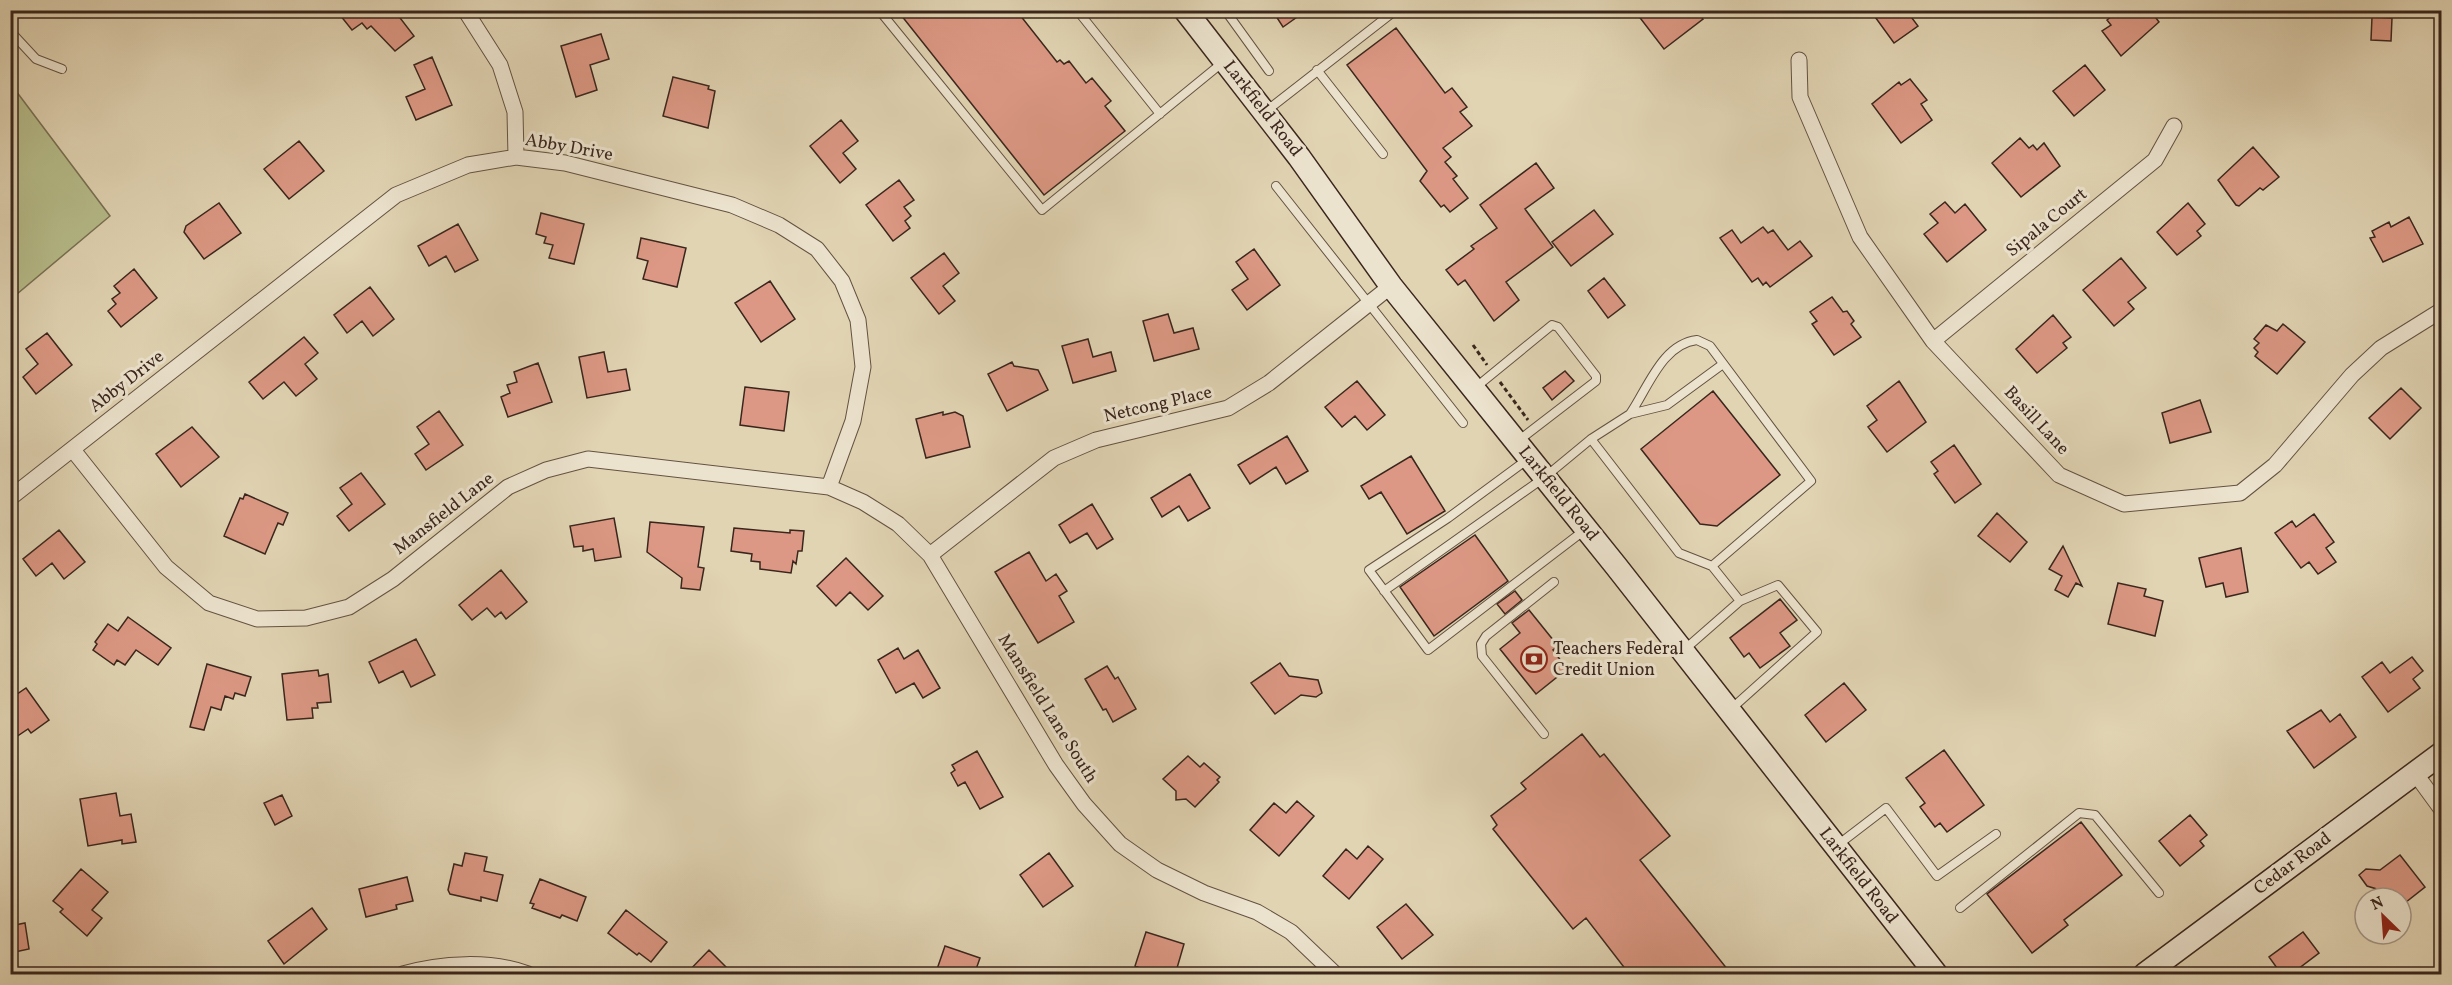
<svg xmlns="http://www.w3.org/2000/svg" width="2452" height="985" viewBox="0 0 2452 985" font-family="Vollkorn,serif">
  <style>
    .green { fill: #b6bc8a; stroke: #787154; stroke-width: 1.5 }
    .building { fill: #dc9884; stroke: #3a261d; stroke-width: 1.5 }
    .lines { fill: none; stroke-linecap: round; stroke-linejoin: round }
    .lane-casing { stroke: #645242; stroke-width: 10 }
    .street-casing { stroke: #645242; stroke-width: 17 }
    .secondary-casing { stroke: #3a261d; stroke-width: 25 }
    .path { stroke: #3a261d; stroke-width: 3; stroke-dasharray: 4.5 3; stroke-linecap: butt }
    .lane { stroke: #ece3ce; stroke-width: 8 }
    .street { stroke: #ece3ce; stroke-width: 15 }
    .secondary { stroke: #ece3ce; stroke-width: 22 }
    .labels { text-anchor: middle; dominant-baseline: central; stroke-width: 6; stroke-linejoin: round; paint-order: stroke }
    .street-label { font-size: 18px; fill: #3a261d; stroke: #ece3ce }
    .poi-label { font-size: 18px; fill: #3a261d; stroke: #ece3ce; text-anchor: start }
  </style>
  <rect width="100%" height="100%" fill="#e1d4b3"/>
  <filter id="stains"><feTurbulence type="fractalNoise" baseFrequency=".00333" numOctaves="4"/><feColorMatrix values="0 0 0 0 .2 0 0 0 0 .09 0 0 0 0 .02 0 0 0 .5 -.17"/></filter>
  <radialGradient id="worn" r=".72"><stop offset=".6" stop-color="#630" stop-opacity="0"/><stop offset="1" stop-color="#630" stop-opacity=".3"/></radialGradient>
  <!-- green -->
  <path class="green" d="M10 83 110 216 11 299H10Z"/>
  <!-- building -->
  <path class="building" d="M336 10H394L414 36 395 51 371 26 367 29 362 23 352 30Z
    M897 10H1016L1057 62 1060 60 1064 64 1069 61 1086 83 1092 78 1111 101 1105 106 1125 131 1044 195Z
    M1272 10H1307L1283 27Z
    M1634 10H1696L1703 19 1664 49Z
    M1870 10H1906L1918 26 1894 43Z
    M2119 10H2150L2159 22 2121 56 2102 31 2111 25 2107 20Z
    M2372 17 2392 18 2391 41 2371 40Z
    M1396 28 1445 93 1452 88 1467 107 1460 112 1472 126 1443 148 1451 157 1445 162 1457 176 1453 179 1468 198 1450 212 1444 205 1441 207 1420 181 1427 171 1347 65Z
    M601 34 609 59 590 65 597 90 576 97 561 46Z
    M432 57 452 105 416 120 406 97 425 89 414 65Z
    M2085 65 2105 90 2074 116 2053 91Z
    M673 77 709 86 708 89 715 91 708 128 663 116Z
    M1910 79 1927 100 1921 104 1932 120 1901 143 1872 104 1899 82 1901 85Z
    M841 120 858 141 843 153 856 169 840 183 810 146Z
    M2020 138 2029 148 2033 145 2037 150 2044 143 2060 166 2021 197 1992 163Z
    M299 141 324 171 289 199 264 169Z
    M2253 147 2279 177 2263 190 2260 188 2239 206 2236 205 2218 180Z
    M1536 163 1554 188 1525 209 1553 247 1506 282 1519 300 1494 321 1465 280 1458 285 1446 270 1474 249 1471 246 1497 228 1480 205Z
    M899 180 914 200 904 207 911 216 905 221 910 228 893 241 866 205Z
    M1945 202 1955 213 1965 204 1986 230 1947 262 1924 234 1938 223 1930 214Z
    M219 203 241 233 204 259 184 232 186 226Z
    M2188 203 2205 224 2197 231 2201 236 2177 255 2157 232Z
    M1594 210 1613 234 1571 266 1552 242Z
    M541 213 584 224 574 264 549 258 553 245 544 243 546 237 536 234Z
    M2409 217 2423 244 2383 262 2370 238 2375 237 2372 231 2389 222 2391 227Z
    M458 224 478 260 455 272 446 256 429 266 418 246Z
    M1763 227 1768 233 1773 230 1788 250 1800 241 1812 256 1770 287 1766 282 1763 285 1758 278 1752 282 1720 238 1732 230 1741 243Z
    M641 238 686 248 677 287 643 279 648 261 637 258Z
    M1254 249 1280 285 1247 310 1232 290 1248 279 1236 262Z
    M944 253 959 273 943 286 955 301 939 314 911 278Z
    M2121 258 2146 288 2128 302 2134 309 2114 326 2083 290Z
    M134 269 157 298 121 327 108 311 116 304 112 299 120 293 114 286Z
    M1604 278 1625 305 1608 318 1588 291Z
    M770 281 795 319 761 342 735 303Z
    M370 287 394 319 373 336 362 321 347 333 334 315Z
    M1832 297 1843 312 1847 311 1854 321 1851 324 1861 337 1834 355 1812 324 1817 321 1810 312Z
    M1168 314 1174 333 1193 328 1199 349 1154 361 1143 321Z
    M2053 315 2071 337 2063 343 2067 348 2037 373 2016 349Z
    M2283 324 2305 342 2277 374 2255 356 2258 352 2254 348 2259 343 2254 339 2266 325 2277 331Z
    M47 333 72 365 36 394 23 377 38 364 26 349Z
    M304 337 318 353 305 364 317 379 296 396 284 382 263 399 249 382Z
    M1088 339 1093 357 1111 352 1116 371 1073 383 1062 346Z
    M604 352 608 372 626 369 630 390 587 398 579 357Z
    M1012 362 1014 366 1038 370 1048 390 1007 411 988 374Z
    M538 363 552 402 508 417 501 397 510 393 507 385 517 382 514 372Z
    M1565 371 1574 381 1552 400 1543 388Z
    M1357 381 1385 415 1367 430 1355 416 1342 427 1325 407Z
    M1899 381 1926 422 1887 452 1868 427 1877 420 1867 406Z
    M745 387 789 392 784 431 740 425Z
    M2401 388 2421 408 2390 439 2369 418Z
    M1713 391 1780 475 1717 526 1700 524 1641 449Z
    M2200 400 2211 432 2170 443 2162 413Z
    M439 411 463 445 426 470 415 454 429 444 417 427Z
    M943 412V415L955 412 963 416 970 447 926 458 916 419Z
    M192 427 219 457 181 487 156 454Z
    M1287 436 1308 471 1286 484 1276 467 1250 484 1238 465Z
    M1954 445 1981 484 1955 503 1934 474 1938 471 1931 462Z
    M1411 456 1445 511 1407 534 1381 492 1369 499 1361 486Z
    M361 473 385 504 349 531 337 516 352 504 340 488Z
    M1190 474 1210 508 1188 521 1179 506 1162 517 1151 498Z
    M245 494 288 513 283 525 278 523 265 554 224 536 240 498 243 499Z
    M1092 504 1113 539 1097 549 1087 533 1070 543 1059 525Z
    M1997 513 2027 542 2010 562 1978 536Z
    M2314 514 2334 542 2326 548 2336 562 2318 574 2309 562 2301 568 2275 533 2292 521 2296 527Z
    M614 518 621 557 595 561 593 549 583 551V546L574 547 570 526Z
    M650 522 704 527 698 567 704 568 700 590 681 588 682 578 647 552Z
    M734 528 790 533V530L804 531 802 551H798L796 564 793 561 791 573 760 569V562L751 561 752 554 731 551Z
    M59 530 85 562 64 579 52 563 36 576 23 559Z
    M1475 535 1508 581 1434 636 1400 587Z
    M2063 546 2082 586 2076 583 2068 597 2055 590 2062 576 2049 569Z
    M2241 548 2248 592 2226 597 2223 583 2206 587 2199 558Z
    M1029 552 1046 581 1056 574 1067 591 1059 596 1074 622 1038 643 995 572Z
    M846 558 883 596 868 610 850 592 836 606 817 586Z
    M501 570 527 602 506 619 501 612 495 617 487 608 472 620 459 605Z
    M2118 583 2146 589 2144 596 2163 601 2155 636 2108 624Z
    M1515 591 1522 600 1505 614 1497 604Z
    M1780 599 1797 620 1780 633 1790 646 1760 668 1749 653 1744 657 1730 638Z
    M1529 610 1558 646 1553 650 1567 669 1536 694 1500 649 1520 633 1512 623Z
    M128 617 171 648 158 665 136 650 125 665 117 660 114 665 93 650 97 644 95 642 108 624 118 631Z
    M416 639 435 675 411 687 403 671 379 683 369 662Z
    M898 648 904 659 918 650 940 688 923 698 914 683 896 693 878 660Z
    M2412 657 2423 671 2413 679 2420 688 2388 712 2362 677 2382 662 2390 673Z
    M1280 663 1289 676 1318 680 1322 693 1316 697 1301 695 1275 714 1251 683Z
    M207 664 251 677 245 696 235 693 233 699 225 696 221 710 211 707 204 730 190 727Z
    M1107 666 1115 679 1118 677 1136 709 1113 722 1106 709 1103 710 1085 679Z
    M318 670 319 676 328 674 331 702 317 703 318 708H312L313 718 287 720 282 674Z
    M1844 683 1866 710 1826 742 1805 715Z
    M26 688 49 720 31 733 28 729 16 737 10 729V699Z
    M2321 710 2330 722 2340 714 2356 737 2314 768 2287 731Z
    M1582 734 1600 757 1604 754 1670 836 1640 860 1732 975H1630L1586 918 1573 929 1493 829 1497 825 1491 816 1526 789 1521 783Z
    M1944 750 1984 805 1947 832 1940 823 1935 827 1920 807 1925 803 1906 778Z
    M977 751 1003 797 980 809 965 782 958 786 951 773 955 770 952 765Z
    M1188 756 1200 767 1204 763 1220 777 1217 780 1219 782 1195 807 1186 799 1176 800V791L1163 779Z
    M116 793 120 816 131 814 136 842 122 844V840L88 846 80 799Z
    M282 795 292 816 275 825 264 803Z
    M1297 801 1314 816 1279 856 1250 830 1274 803 1286 813Z
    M2190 815 2207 835 2200 841 2204 846 2180 866 2159 841Z
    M2081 822 2122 875 2064 920 2068 925 2032 953 1987 894Z
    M1368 846 1383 859 1349 899 1323 876 1346 849 1357 859Z
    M465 853 487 857 484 871 503 875 497 901 481 897V901L450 894 448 890 454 864 462 866Z
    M1049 853 1073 886 1043 907 1020 875Z
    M2400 855 2425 887 2401 906V898H2386L2380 890 2367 886 2359 875 2366 869 2380 870Z
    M81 869 108 892 92 910 102 918 87 936 60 912 63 909 53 901Z
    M407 877 413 901 396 905 397 909 366 917 359 889Z
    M540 879 586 897 577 921 562 915 560 918 532 908 534 904 530 903Z
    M1406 904 1433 935 1402 959 1377 927Z
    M312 908 327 929 284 964 268 941Z
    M626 910 667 942 651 962 639 953 637 955 608 933Z
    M25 923 29 949 10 953V926Z
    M1146 932 1184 944 1175 975H1157L1135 966Z
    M2303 932 2319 953 2290 975H2282L2269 957Z
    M945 946 980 958 974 975H935Z
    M709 950 734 975H685Z"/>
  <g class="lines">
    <defs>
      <path id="lane" d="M879 10 1042 210 1222 63
        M1077 10 1160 114
        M1225 10 1269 71
        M10 31 36 59 62 69
        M1317 70 1383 154
        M1265 112 1392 13
        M1276 186 1463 423
        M1475 388 1552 325 1558 327 1596 376V381L1518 441
        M1630 414C1648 388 1662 344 1697 340L1710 346 1811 481 1712 566
        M1591 439 1630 414 1667 405 1723 364
        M1528 459 1448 518 1369 570 1428 650 1586 529
        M1384 591 1545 477 1591 439 1679 553 1712 566 1740 601
        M1684 650 1740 601 1778 585 1817 632 1730 710
        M1544 734 1482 656 1481 644 1486 636 1554 582
        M1839 844 1886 808 1937 876 1996 834
        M1960 908 2079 813 2095 815 2159 893"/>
      <path id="street" d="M465 10 500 65 515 112 516 157
        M1799 60 1800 97 1860 237 1933 341 2059 475 2124 504 2240 493 2275 465 2352 375 2381 348 2442 310
        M1933 341 2155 160 2174 126
        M73 450 166 567 209 603 257 619 306 618 349 607 393 579 508 487 546 470 588 459 829 487 863 502 898 524 930 555 1056 765 1084 804 1120 844 1157 870 1204 893 1257 912 1291 932 1335 974
        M10 498 396 195 468 165 516 157 565 163 732 205 779 225 817 249 842 281 858 320 863 367 853 421 829 487
        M930 555 1054 458 1096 440 1228 408 1269 383 1391 286
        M2415 773 2442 810
        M403 974C440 963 492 960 528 974"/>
      <path id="secondary" d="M1185 10 1299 157 1391 286 1616 566 1936 974
        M2145 974 2442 753"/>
    </defs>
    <!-- lane casing -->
    <use href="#lane" class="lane-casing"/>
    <!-- street casing -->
    <use href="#street" class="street-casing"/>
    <!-- secondary casing -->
    <use href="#secondary" class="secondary-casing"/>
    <!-- path -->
    <path class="path" d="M1473 345 1487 365
      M1500 382 1528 420"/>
    <!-- lane -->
    <use href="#lane" class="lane"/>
    <!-- street -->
    <use href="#street" class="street"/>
    <!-- secondary -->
    <use href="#secondary" class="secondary"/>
  </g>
  <!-- icons -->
  <defs>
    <symbol id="bank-ring" viewBox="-11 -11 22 22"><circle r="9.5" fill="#ece3ce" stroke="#8f2418" stroke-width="1.5"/><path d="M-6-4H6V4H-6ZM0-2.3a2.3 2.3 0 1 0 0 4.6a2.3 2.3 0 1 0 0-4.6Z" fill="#8f2418"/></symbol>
  </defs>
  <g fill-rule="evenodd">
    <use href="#bank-ring" x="1519" y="644" width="30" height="30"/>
  </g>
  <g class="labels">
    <!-- street labels -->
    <g class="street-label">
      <text transform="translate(1262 109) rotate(52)">Larkfield Road</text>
      <text transform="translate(569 148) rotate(10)">Abby Drive</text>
      <text transform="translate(2047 223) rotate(-39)">Sipala Court</text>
      <text transform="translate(127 382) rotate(-38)">Abby Drive</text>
      <text transform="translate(1158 405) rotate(-13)">Netcong Place</text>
      <text transform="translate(2036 421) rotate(47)">Basill Lane</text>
      <text transform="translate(1558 494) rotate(51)">Larkfield Road</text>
      <text transform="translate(444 514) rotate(-38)">Mansfield Lane</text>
      <text transform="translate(1047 709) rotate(58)">Mansfield Lane South</text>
      <text transform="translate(2293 864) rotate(-37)">Cedar Road</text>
      <text transform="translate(1858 876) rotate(52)">Larkfield Road</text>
    </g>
    <!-- poi labels -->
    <g class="poi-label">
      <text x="1553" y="649">Teachers Federal<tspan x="1553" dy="21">Credit Union</tspan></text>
    </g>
  </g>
  <!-- margin -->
  <rect width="2452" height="985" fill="none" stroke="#e1d4b3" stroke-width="36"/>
  <rect x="12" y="12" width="2428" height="961" fill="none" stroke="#3a261d" stroke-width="3"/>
  <rect x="18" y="18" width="2416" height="949" fill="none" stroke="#3a261d" stroke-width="1.5"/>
  <!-- north arrow -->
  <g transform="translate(2383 916) rotate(335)"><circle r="28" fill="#ece3ce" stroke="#a59787" stroke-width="1.5"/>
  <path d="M0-4.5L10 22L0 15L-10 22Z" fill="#8f2418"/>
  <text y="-9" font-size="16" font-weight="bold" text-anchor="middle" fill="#3a261d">N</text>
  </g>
  <rect width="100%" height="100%" filter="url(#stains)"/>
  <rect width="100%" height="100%" fill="url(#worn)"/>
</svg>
